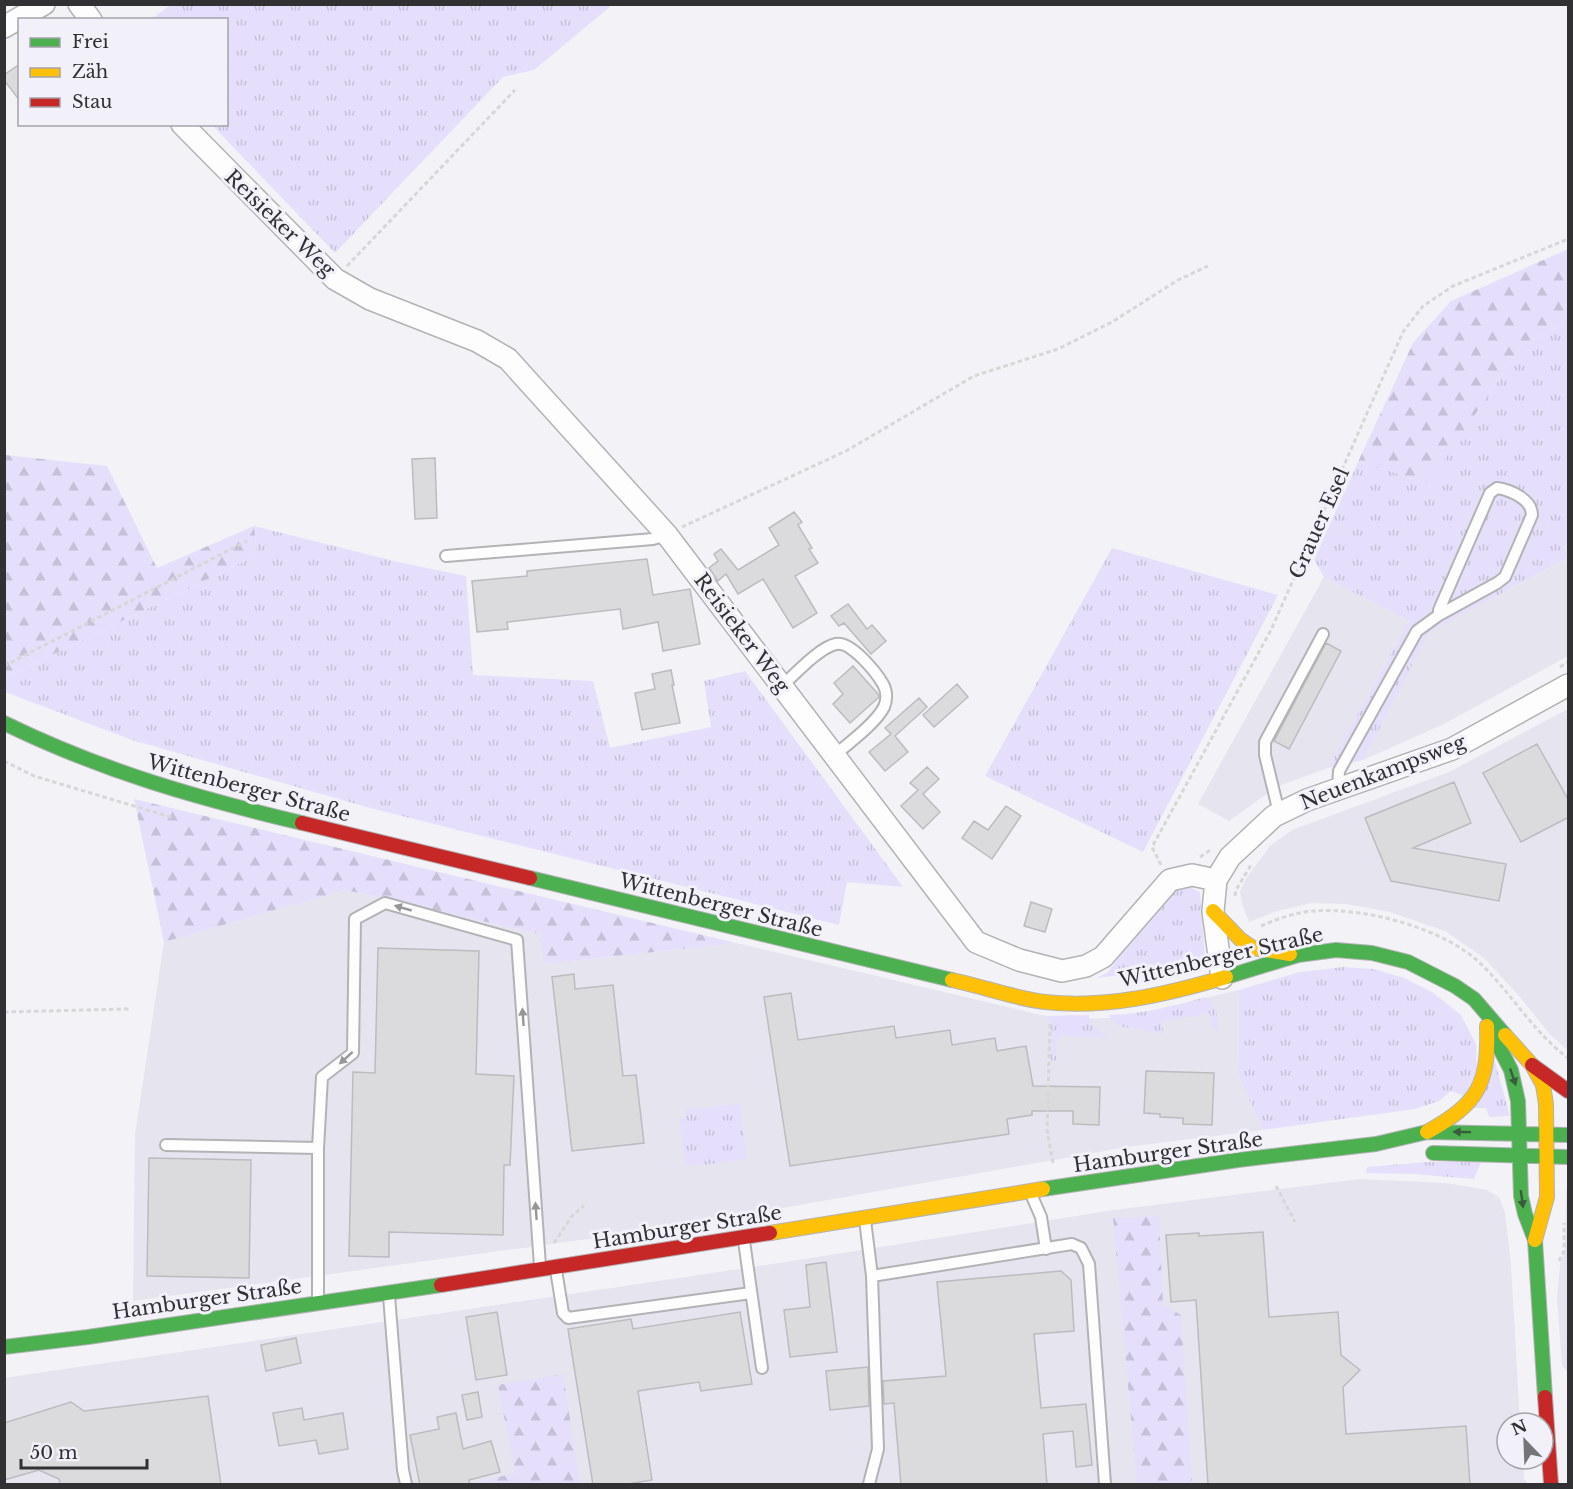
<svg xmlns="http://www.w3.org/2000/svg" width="1573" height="1489" viewBox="0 0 1573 1489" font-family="'Libre Baskerville',serif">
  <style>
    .built { fill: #e6e4ee }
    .grass { fill: url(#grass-tufts) }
    .forest { fill: url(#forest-firs) }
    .building { fill: #dbdbde; stroke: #bcbbbf; stroke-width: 1.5 }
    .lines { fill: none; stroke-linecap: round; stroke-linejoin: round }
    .lane-casing { stroke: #b3b3b6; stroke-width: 14 }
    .street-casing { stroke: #b3b3b6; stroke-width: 24 }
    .fast-casing { stroke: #b3b3b6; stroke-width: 16 }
    .slow-casing { stroke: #b3b3b6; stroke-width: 16 }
    .jam-casing { stroke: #b3b3b6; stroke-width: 16 }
    .path { stroke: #d7d7d8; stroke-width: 3; stroke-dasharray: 4.5 3; stroke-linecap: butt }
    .lane { stroke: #fdfdfe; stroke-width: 10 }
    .street { stroke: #fdfdfe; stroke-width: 21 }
    .fast { stroke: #4caf50; stroke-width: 14 }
    .slow { stroke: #ffc107; stroke-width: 14 }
    .jam { stroke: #c62828; stroke-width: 14 }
    .oneway { fill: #979698 }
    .oneway2 { fill: #3a5c3d }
    .labels { text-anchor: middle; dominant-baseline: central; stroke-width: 6; stroke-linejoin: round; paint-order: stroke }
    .street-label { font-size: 20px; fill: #313033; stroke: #f2f0f9 }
  </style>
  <defs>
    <pattern id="grass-tufts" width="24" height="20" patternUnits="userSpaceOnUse" patternTransform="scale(1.5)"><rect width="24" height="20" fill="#e6dffb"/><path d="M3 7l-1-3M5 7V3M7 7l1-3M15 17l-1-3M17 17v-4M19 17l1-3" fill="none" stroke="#c6c0d8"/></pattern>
    <pattern id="forest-firs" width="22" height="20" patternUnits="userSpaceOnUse" patternTransform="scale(1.5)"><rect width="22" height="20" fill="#e6dffb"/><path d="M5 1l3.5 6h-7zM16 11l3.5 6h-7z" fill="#c6c0d8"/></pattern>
  </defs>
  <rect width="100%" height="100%" fill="#f3f2f7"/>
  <!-- built -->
  <path class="built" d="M1568 543V656L1444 724 1363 760 1428 632 1567 559 1564 545Z
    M1324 577 1409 621 1328 768 1276 787 1229 821 1198 804Z
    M1568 709V1051L1549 1033 1519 996 1484 958 1445 931 1390 912 1346 904 1311 903 1277 911 1249 922 1242 904 1240 891 1247 877 1271 845 1292 830 1449 772Z
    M346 890 539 934 544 964 736 943 1063 1020 1126 1017 1239 990 1238 1075 1263 1130 1127 1147 676 1227 133 1301 135 1135 164 942Z
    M1360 1179 1445 1183 1487 1190 1499 1197 1505 1213 1511 1265 1520 1423H1507V1459H1523L1524 1479 1528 1484H5L4 1378 773 1264 1114 1210Z
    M1568 1189V1372L1562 1366 1557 1298 1560 1264 1565 1250 1566 1190Z"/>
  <!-- grass -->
  <path class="grass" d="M170 5V4L612 5 534 70 503 77 335 253 212 125 226 124V20L152 19Z
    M1568 322V543L1564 546 1568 558 1429 632 1363 760 1328 768 1409 621 1324 577 1314 560 1358 462 1429 482 1522 345Z
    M254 526 398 562 466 576 473 675 593 681 610 748 711 727 704 681 745 671 903 887 847 882 839 925 370 808 132 740 5 692V678L257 555Z
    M1112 548 1278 595 1143 852 985 776Z
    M1188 886 1200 892 1205 956 1144 972 1097 978 1108 972 1166 892Z
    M1343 967 1373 969 1404 978 1432 992 1461 1015 1476 1044 1477 1072 1464 1096 1451 1091 1439 1101 1415 1109 1263 1130 1238 1075 1239 990 1300 972Z
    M1206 997C1217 1003 1219 1021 1217 1032L1212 1027 1210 1013 1161 1022 1164 1033 1162 1034 1119 1026 1109 1016 1110 1015C1144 1014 1174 1006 1206 997Z
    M1089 1015 1090 1024 1106 1036 1105 1038 1062 1036 1057 1040 1056 1061 1051 1062V1021L1046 1016Z
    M1494 1059 1510 1116 1489 1117 1486 1108H1472Z
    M740 1103 747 1159 686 1167 679 1118 686 1116V1110Z
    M1427 1162H1481L1474 1179 1414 1174 1366 1173 1367 1167Z"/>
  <!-- forest -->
  <path class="forest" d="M1568 249V322L1522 345 1429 483 1358 462 1413 343 1451 301Z
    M5 455 107 466 157 568 254 526 257 555 5 678Z
    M134 799 736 943 544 964 539 934 346 890 164 942Z
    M1159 1216 1163 1305 1181 1315 1192 1484H1137L1113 1218Z
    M563 1374 580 1484H471L515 1473 498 1385Z"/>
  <!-- building -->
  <path class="building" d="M20 64V101L4 80V75Z
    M435 458 437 518 415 519 412 459Z
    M794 512 802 522 798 525 812 548 809 549 818 563 795 576 817 613 793 628 763 579 738 594 726 574 718 581 709 568 718 561 714 554 721 549 738 570 779 545 769 528Z
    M647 559 653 595 690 589 700 644 663 651 658 622 623 629 620 609 507 622 508 629 477 632 472 581 527 576V571Z
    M848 604 867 629 872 625 886 641 871 654 844 623 839 626 831 616Z
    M1326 643 1341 651 1289 749 1274 741Z
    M853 666 878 694 879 697 850 723 833 704 843 694 834 683Z
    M671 670 674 685H672L680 723 642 730 635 693 655 689 652 674Z
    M957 684 968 697 934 727 923 715Z
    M919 698 927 707 895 736 908 752 885 771 869 752 891 734 885 728Z
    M1537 744 1569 801V817L1521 842 1483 773Z
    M927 767 939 779 923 794 940 812 923 829 901 806 918 790 910 783Z
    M1454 782 1471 823 1413 848 1506 864 1499 901 1391 881 1365 818Z
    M1006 806 1021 816 992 859 962 838 974 821 988 830Z
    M1031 902 1052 909 1045 932 1024 926Z
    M378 948 479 951 476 1074 514 1076 510 1165H504L503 1235 389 1232V1257L349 1256 353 1072 375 1073Z
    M574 974 575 989 613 985 623 1076 636 1075 644 1143 572 1151 552 977Z
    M791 993 798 1040 894 1026 896 1038 950 1030 952 1045 995 1038 997 1051 1026 1046 1033 1086 1100 1087 1099 1125 1073 1124V1111H1032V1115L1007 1119 1009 1134 790 1166 764 997Z
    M1146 1071 1214 1073 1212 1125 1183 1124V1118L1160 1117V1114L1144 1113Z
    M149 1158 251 1160 249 1278 147 1276Z
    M1263 1232 1269 1317 1338 1312 1341 1355 1360 1370 1343 1387 1346 1434 1466 1426 1470 1485H1208L1196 1300 1171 1302 1166 1235 1199 1233V1236Z
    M826 1262 837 1352 790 1357 784 1310 810 1307 806 1265Z
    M1061 1271 1071 1280 1074 1331 1034 1334 1041 1408 1086 1404 1092 1465 1076 1467 1073 1431 1043 1434 1047 1485H901L894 1403 884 1404 883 1381 946 1376 937 1282Z
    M497 1312 507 1375 476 1380 466 1317Z
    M740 1312 752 1384 701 1391 699 1382 638 1391 652 1480 622 1485H593L568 1329 631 1319 633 1329Z
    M296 1338 301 1363 266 1371 261 1345Z
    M868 1367 869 1406 830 1410 826 1371Z
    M478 1392 482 1417 467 1420 462 1395Z
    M208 1396 221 1485H61L59 1479 39 1470 4 1480V1423L71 1402 84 1411Z
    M302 1408 304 1420 343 1413 348 1449 319 1454 316 1440 279 1446 273 1413Z
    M456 1413 463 1449 491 1441 500 1472 469 1480 470 1485H420L410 1435 439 1429 437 1417Z"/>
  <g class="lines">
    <defs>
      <path id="lane" d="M446 556 653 539 667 535
        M782 686C795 674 820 647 836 644 851 641 876 672 883 684 887 691 887 700 884 707 876 723 849 743 835 755
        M1338 789 1339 771 1417 631 1439 615 1497 583 1505 577 1532 515C1532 499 1510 490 1497 488L1490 493 1439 610V615
        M1279 813 1265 755V742L1323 634
        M166 1145 318 1148
        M1031 1194 1041 1217 1046 1249
        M865 1220 872 1276 878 1449 869 1484
        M744 1241 762 1368
        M556 1270 563 1313 568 1318 751 1293
        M872 1276 1072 1244 1081 1248 1089 1264 1105 1484
        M389 1296 403 1470 406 1484
        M318 1299V1148L322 1077 353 1053 355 919 385 903 517 940 540 1266"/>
      <path id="street" d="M79 4 91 20
        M4 27 44 4
        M182 124 335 279 370 299 477 341 508 359 667 535 976 942 1019 960 1062 971 1086 966 1103 957 1170 880 1192 875 1216 880
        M1222 978 1213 911 1216 880 1230 857 1274 816 1307 800 1452 749 1568 685"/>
      <path id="fast" d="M4 723C102 771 197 798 302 823
        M530 878 952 980
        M1226 977 1298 955 1336 950 1372 953 1408 962 1455 986 1474 999 1505 1035
        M1495 1039 1511 1070 1518 1101 1521 1196 1525 1214 1535 1240 1545 1397
        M1433 1153 1568 1157
        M1043 1189 1238 1160 1376 1144 1427 1132 1568 1135
        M4 1347 88 1337 441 1285"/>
      <path id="slow" d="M1213 911 1240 939 1253 948 1290 954
        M952 980C981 986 1017 999 1045 1002 1106 1009 1168 994 1226 977
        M1505 1035 1532 1065 1543 1085 1546 1104 1547 1197 1535 1240
        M1427 1132C1478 1104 1489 1084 1487 1026
        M770 1233 1043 1189"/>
      <path id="jam" d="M302 823 530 878
        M1532 1065 1568 1091
        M441 1285 770 1233
        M1545 1397 1551 1484"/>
    </defs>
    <!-- lane casing -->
    <use href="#lane" class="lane-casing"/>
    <!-- street casing -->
    <use href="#street" class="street-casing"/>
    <!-- fast casing -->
    <use href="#fast" class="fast-casing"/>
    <!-- slow casing -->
    <use href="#slow" class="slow-casing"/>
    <!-- jam casing -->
    <use href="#jam" class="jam-casing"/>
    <!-- path -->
    <path class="path" d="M347 266 515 90
      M682 527 846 451 974 376 1058 349 1112 322 1178 280 1208 266
      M4 666 247 541
      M1560 667 1568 662
      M4 761 34 776 174 818
      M1200 857 1212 849
      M1161 865 1152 847 1271 630 1403 332 1423 306 1453 286 1568 239
      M1235 896 1236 890 1251 865
      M1261 926C1277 919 1296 912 1314 911 1364 907 1444 928 1481 964 1512 994 1534 1033 1568 1058
      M4 1012 129 1009
      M1050 1024 1047 1130 1053 1163
      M1276 1186 1295 1222
      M554 1243 572 1216 584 1206
      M1559 1261 1564 1251V1223"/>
    <!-- lane -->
    <use href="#lane" class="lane"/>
    <!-- street -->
    <use href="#street" class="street"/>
    <!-- fast -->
    <use href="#fast" class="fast"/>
    <!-- slow -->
    <use href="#slow" class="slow"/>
    <!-- jam -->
    <use href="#jam" class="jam"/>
  </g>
  <!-- one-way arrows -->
  <defs><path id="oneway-solid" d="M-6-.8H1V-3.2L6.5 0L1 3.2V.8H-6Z" transform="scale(1.5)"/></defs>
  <g class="oneway">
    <use href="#oneway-solid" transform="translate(403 908) rotate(-164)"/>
    <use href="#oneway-solid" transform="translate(523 1017) rotate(-94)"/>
    <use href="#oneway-solid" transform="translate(346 1058) rotate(138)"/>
    <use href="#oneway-solid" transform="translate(536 1211) rotate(-94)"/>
  </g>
  <g class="oneway2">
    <use href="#oneway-solid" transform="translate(1513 1077) rotate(71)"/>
    <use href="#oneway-solid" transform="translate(1462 1132) rotate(-179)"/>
    <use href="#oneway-solid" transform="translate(1522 1199) rotate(82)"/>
  </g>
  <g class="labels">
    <!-- street labels -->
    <g class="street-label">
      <text transform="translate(280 223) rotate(44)">Reisieker Weg</text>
      <text transform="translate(1319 523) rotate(-66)">Grauer Esel</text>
      <text transform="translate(742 633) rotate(53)">Reisieker Weg</text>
      <text transform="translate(1383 772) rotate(-21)">Neuenkampsweg</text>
      <text transform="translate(249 788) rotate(15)">Wittenberger Straße</text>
      <text transform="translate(721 905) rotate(14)">Wittenberger Straße</text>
      <text transform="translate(1221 957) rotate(-13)">Wittenberger Straße</text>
      <text transform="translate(1168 1152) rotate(-8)">Hamburger Straße</text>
      <text transform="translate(687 1227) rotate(-9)">Hamburger Straße</text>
      <text transform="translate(207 1299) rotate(-8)">Hamburger Straße</text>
    </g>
  </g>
  <!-- border -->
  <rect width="1573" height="1489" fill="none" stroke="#313033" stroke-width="12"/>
  <!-- legend -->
  <rect x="18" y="18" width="210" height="108" fill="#f2f0f9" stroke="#a5a3aa" stroke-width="1.5"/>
  <rect x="30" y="38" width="30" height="9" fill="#4caf50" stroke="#a5a3aa" stroke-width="1.5"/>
  <text x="72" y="48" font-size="18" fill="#313033">Frei</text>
  <rect x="30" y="68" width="30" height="9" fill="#ffc107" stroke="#a5a3aa" stroke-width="1.5"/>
  <text x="72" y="78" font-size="18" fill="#313033">Zäh</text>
  <rect x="30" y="98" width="30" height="9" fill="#c62828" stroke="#a5a3aa" stroke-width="1.5"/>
  <text x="72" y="108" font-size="18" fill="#313033">Stau</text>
  <!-- north arrow -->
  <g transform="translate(1525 1441) rotate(337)"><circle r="28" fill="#f2f0f9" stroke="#a5a3aa" stroke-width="1.5"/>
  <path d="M0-4.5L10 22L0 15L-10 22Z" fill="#757478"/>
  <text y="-9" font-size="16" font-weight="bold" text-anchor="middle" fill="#313033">N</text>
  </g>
  <!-- scale -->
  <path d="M21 1459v9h126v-9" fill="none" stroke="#313033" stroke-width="3"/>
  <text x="30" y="1459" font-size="18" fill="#313033" stroke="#f2f0f9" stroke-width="4.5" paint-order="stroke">50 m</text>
</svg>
